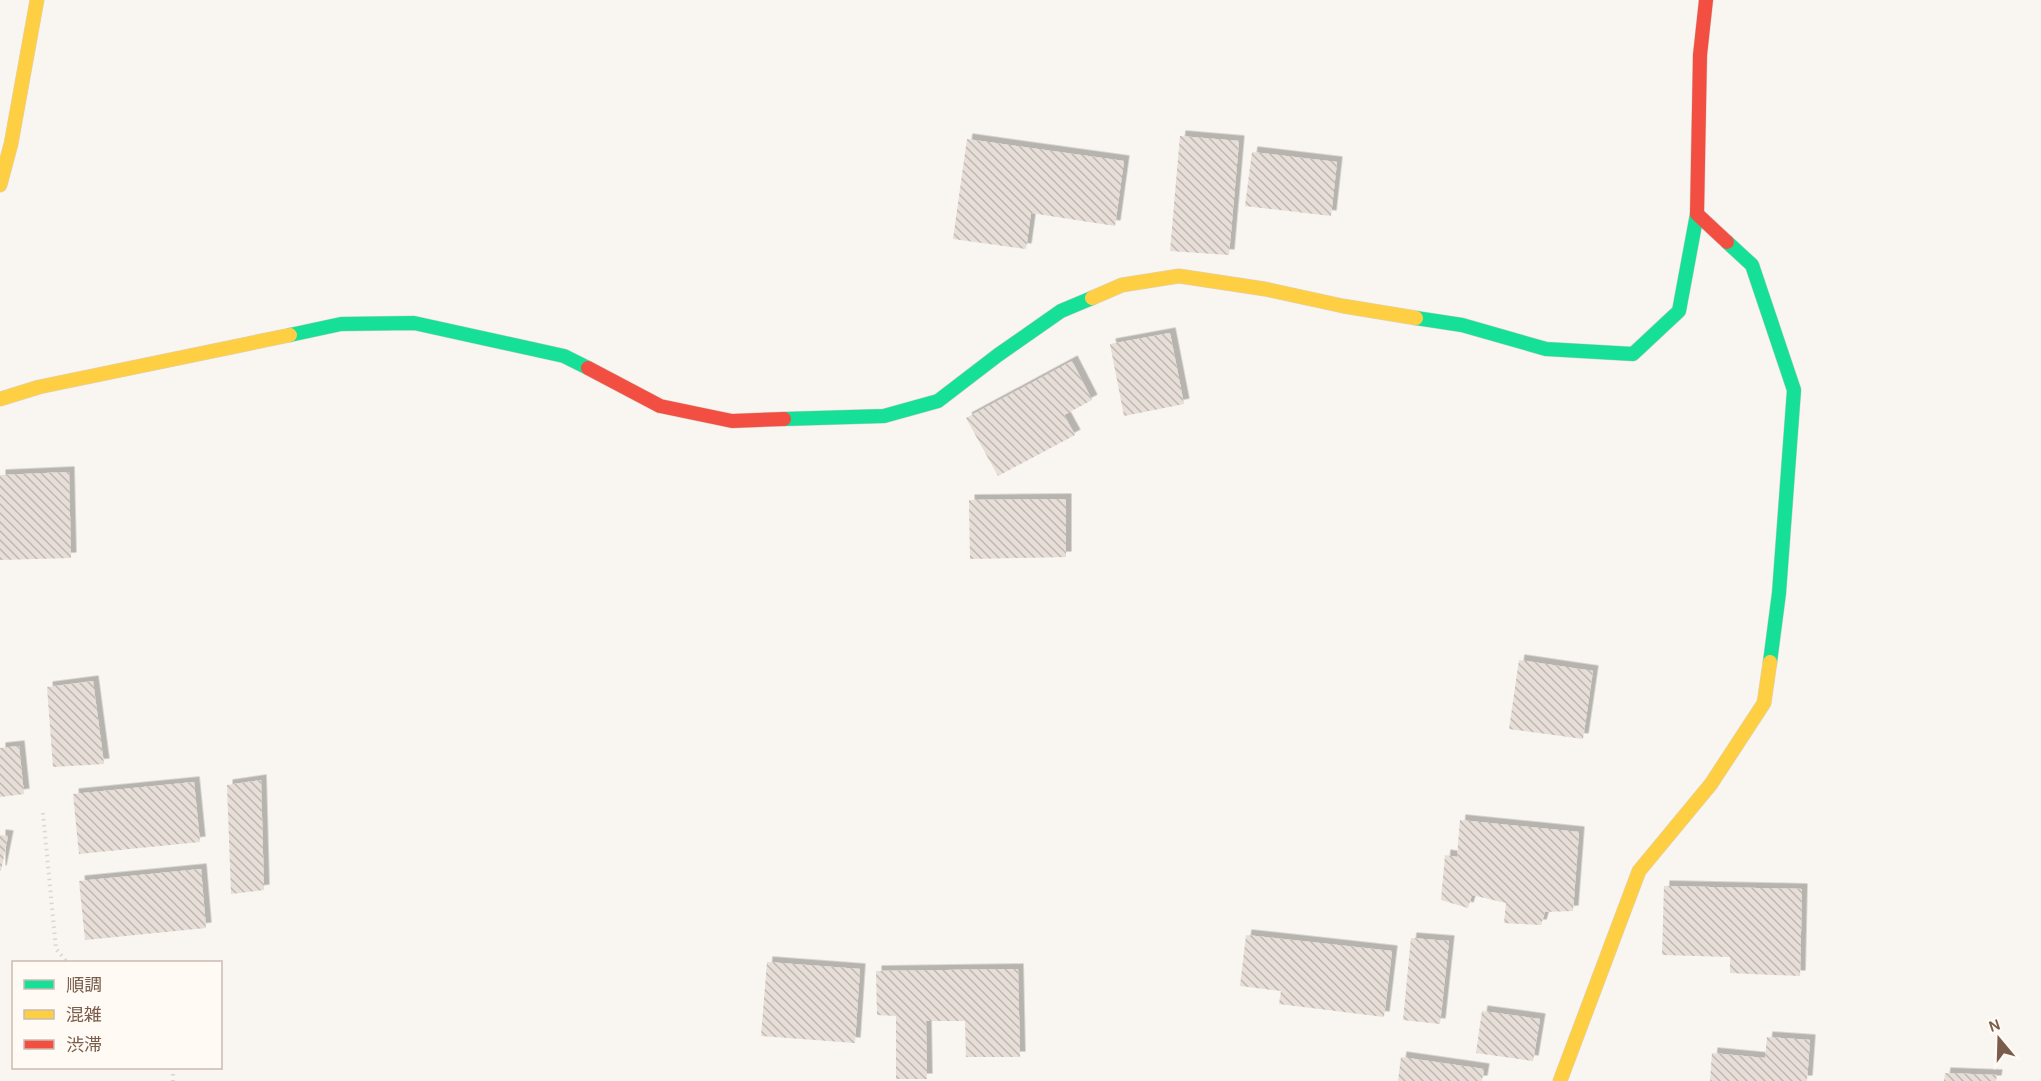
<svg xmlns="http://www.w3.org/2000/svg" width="2041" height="1081" viewBox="0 0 2041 1081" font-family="Karla,'Noto Sans JP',sans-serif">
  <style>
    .building { fill: url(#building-back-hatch); filter: url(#shadow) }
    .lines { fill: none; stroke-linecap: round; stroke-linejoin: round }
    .fast-casing { stroke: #d9d2cb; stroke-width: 15 }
    .slow-casing { stroke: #d9d2cb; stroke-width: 15 }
    .jam-casing { stroke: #d9d2cb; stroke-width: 15 }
    .path { stroke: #dcd5d0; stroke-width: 4; stroke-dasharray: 1.5 4.5; stroke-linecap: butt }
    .fast { stroke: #16e098; stroke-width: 14 }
    .slow { stroke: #ffcf43; stroke-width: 14 }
    .jam { stroke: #f24e42; stroke-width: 14 }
  </style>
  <defs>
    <pattern id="building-back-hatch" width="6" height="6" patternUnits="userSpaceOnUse" patternTransform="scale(1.5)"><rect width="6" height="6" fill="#e6ded7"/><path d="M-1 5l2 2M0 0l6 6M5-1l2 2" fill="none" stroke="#bfb7b1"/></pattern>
    <filter id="shadow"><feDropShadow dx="5.5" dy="-5.5" stdDeviation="0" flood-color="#0004"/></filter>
  </defs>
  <rect width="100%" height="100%" fill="#f9f5f0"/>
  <!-- building -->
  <path class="building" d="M1180 136 1239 141 1229 255 1170 251Z
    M967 139 1124 161 1115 226 1031 213 1026 249 953 239Z
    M1252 152 1337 162 1331 216 1245 206Z
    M1170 333 1184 404 1124 416 1110 344Z
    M1072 361 1092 400 1064 415 1075 435 998 476 966 418Z
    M69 472 71 558 0 560V475Z
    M1066 499V557L970 559 969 500Z
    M1519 660 1593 671 1583 739 1509 729Z
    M93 681 104 764 53 767 47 687Z
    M19 746 24 794 0 797V748Z
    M261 780 264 890 231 894 227 785Z
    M194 782 200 842 79 854 73 794Z
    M1460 820 1579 832 1573 911 1545 912 1541 925 1504 923 1506 903 1472 895 1468 908 1441 900 1445 855 1457 857Z
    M0 835 8 836 1 871H0Z
    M201 869 206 928 85 940 79 881Z
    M1664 886 1802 889 1800 976 1730 973V957L1662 955Z
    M1246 935 1392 951 1384 1017 1279 1004 1281 991 1240 986Z
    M1411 938 1449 941 1440 1024 1403 1020Z
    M767 962 860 969 855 1043 761 1036Z
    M1018 969 1020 1057H966L965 1021H926L927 1079H896V1016L877 1015 876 971Z
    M1482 1011 1540 1019 1533 1061 1476 1053Z
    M1767 1037 1810 1040 1807 1081H1710L1712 1053 1765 1058Z
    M1401 1057 1484 1069 1482 1081H1398Z
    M1945 1073 1997 1075 1996 1081H1944Z"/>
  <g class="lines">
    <defs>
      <path id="fast" d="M1727 242 1752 265 1794 390 1779 593 1770 662
        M1416 318 1462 325 1546 349 1633 354 1679 311 1697 214
        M290 335 341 324 414 323 564 356 588 368
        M784 419 884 416 938 401 998 355 1061 311 1092 298"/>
      <path id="slow" d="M0 185 11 144 37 0
        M1092 298 1122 285 1179 276 1265 289 1343 306 1416 318
        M0 399 39 387 290 335
        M1560 1081 1639 871 1711 784 1764 703 1770 662"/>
      <path id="jam" d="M1706 0 1700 55 1697 214 1727 242
        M588 368 660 406 732 421 784 419"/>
    </defs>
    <!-- fast casing -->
    <use href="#fast" class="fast-casing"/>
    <!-- slow casing -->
    <use href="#slow" class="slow-casing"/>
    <!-- jam casing -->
    <use href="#jam" class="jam-casing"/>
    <!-- path -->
    <path class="path" d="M43 813 56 949 67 962
      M173 1068V1081"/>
    <!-- fast -->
    <use href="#fast" class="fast"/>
    <!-- slow -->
    <use href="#slow" class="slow"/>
    <!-- jam -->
    <use href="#jam" class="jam"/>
  </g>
  <!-- legend -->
  <rect x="12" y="961" width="210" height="108" fill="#fffaf3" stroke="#cabbb1" stroke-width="1.5"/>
  <rect x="24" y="980" width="30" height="9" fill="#16e098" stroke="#cabbb1" stroke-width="1.5"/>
  <text x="66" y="991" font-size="18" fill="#7a5c4d">順調</text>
  <rect x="24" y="1010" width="30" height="9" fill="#ffcf43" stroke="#cabbb1" stroke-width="1.5"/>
  <text x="66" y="1021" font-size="18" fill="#7a5c4d">混雑</text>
  <rect x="24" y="1040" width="30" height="9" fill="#f24e42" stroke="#cabbb1" stroke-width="1.5"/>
  <text x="66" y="1051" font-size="18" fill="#7a5c4d">渋滞</text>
  <!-- north arrow -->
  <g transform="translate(1999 1039) rotate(341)" stroke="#fffaf3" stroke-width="4.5" paint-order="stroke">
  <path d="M0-4.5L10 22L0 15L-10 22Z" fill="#7a5c4d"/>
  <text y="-9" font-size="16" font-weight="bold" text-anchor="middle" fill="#7a5c4d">N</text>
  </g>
</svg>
